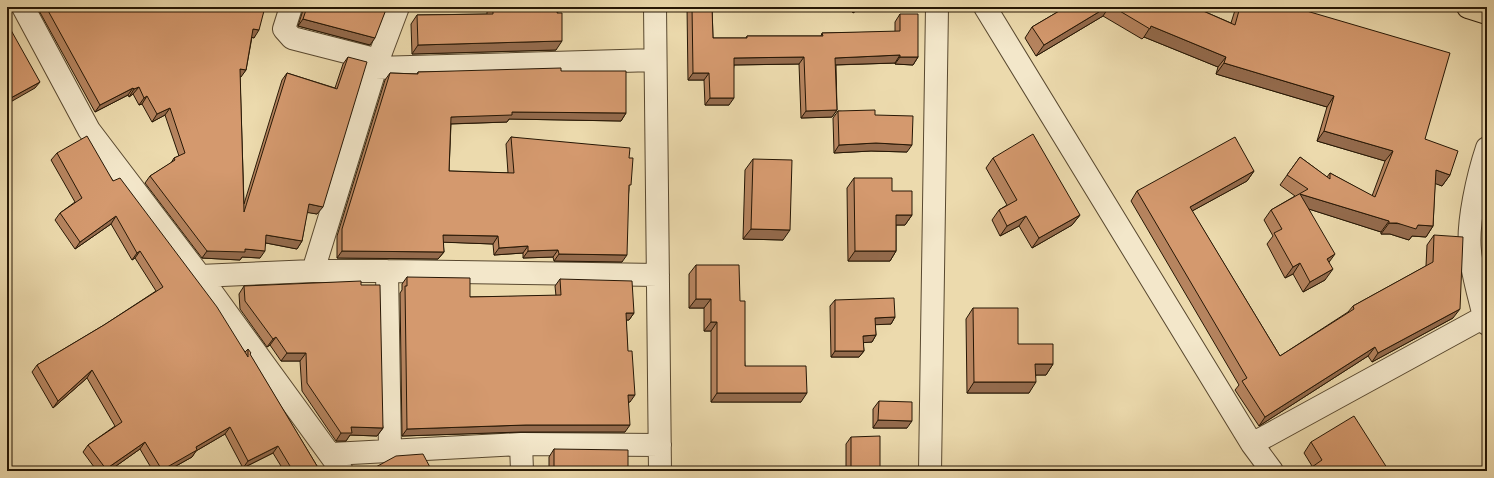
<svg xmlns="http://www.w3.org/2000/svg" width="1494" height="478" viewBox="0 0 1494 478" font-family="'IM FELL English',serif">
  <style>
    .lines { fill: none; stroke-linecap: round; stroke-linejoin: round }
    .minor-casing { stroke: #58482f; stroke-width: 24 }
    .major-casing { stroke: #261705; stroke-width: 24 }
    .minor { stroke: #f3e7ca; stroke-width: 22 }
    .major { stroke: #ecdaad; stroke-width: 22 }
    .wall { fill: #b6845f; stroke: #261705 }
    .shaded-wall { fill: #946b4d; stroke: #261705 }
    .building { fill: #d4996e; stroke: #261705 }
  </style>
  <rect width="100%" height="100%" fill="#ecdaad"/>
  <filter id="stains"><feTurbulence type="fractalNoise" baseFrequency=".005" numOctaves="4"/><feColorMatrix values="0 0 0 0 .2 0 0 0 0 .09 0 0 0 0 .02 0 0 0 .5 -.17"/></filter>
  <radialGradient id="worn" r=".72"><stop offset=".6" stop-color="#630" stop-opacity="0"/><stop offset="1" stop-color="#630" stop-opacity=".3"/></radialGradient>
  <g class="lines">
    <defs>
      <path id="minor" d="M23 7 89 130 200 276 342 471
        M291 7 284 29 292 38 378 60
        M655 7 660 471
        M985 7 1252 444 1272 471
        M375 68 655 60
        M1487 148C1478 175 1467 222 1470 251 1472 273 1479 295 1484 317L1487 324
        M313 271 378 60 398 7
        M387 271 390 450
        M200 276 313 271H387L658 275
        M521 444 522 471
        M1252 444 1484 317
        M332 454 521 444 660 445
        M930 471 937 7"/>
      <path id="major" d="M1468 7 1487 13"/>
    </defs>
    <!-- minor casing -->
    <use href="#minor" class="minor-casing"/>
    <!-- major casing -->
    <use href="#major" class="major-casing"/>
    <!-- minor -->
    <use href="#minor" class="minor"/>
    <!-- major -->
    <use href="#major" class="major"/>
  </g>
  <!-- wall -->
  <path class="wall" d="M37 7H265L254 38 252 37 246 70 240 77 244 204 282 80 287 73 335 88 343 64 348 57 317 214 307 212 302 241 297 249 266 243 260 258 242 257 240 260 202 258 145 183 150 176 171 163 174 158 179 156 165 115 152 122 142 104 139 105 133 94 129 97 128 95 95 112Z
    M304 7H387L370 45 298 26Z
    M487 7H558L556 50 412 54 411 24 417 15 487 14Z
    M687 7H712L713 38H746L747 36H821L822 33 895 32V22L900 14 918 57 913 65 895 64V63L836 65 837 110 832 117 801 118 799 64 734 65 729 105H705L704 80H688Z
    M849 7H861L853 13Z
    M1066 7H1194L1231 23 1236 7H1293L1425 139 1450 175 1442 186 1435 183 1433 226 1426 237 1412 236 1409 240 1390 234H1381V232L1309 209 1329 262 1325 280 1303 292 1293 274 1285 278 1267 244 1273 236 1264 220 1271 210 1295 196 1280 185 1300 157 1327 177 1330 173 1372 196 1385 161 1317 141 1327 107 1216 74 1218 67 1144 37 1142 39 1103 16 1036 56 1025 38 1032 27Z
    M561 71 626 113 621 121 509 119 507 122 451 124 449 171 508 173 506 144 511 137 629 158V189L622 262 554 261 553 257 523 258V253L494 255 493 244 443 242 444 252 438 259 337 258V236L385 80 390 73 417 74 418 72Z
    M838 111 875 115 907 152 871 151 834 153 833 118Z
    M57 153 113 181 245 352 248 349 250 355 320 471H284L273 453 243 468 225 434 196 451 192 457 167 471H153L140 449 109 471H97L83 452 88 445 115 426 87 378 53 408 32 372 37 365 104 325 156 291 135 258 132 260 111 224 75 249 55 220 60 213 75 202 51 160Z
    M993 158 1080 215 1072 225 1032 248 1019 226 1000 236 992 220 999 210 1007 205 986 168Z
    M753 159 783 240 743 239 745 170Z
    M1254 171 1247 181 1192 211 1280 356 1348 312 1353 306 1426 266 1427 245 1434 235 1453 318 1372 362 1368 356 1259 426 1235 390 1239 385 1131 201 1137 191Z
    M854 178 892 191 912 215 905 225H896V251L890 261H848L847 188Z
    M696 265 740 301 745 366 801 402H711V331H704V308H689V274Z
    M407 277 470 297 556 296 555 286 560 279 634 313 629 320H626L630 402H628L625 432H521L402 436 400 293 402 290V284Z
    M361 285 383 428 377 436 350 435 346 441H336L302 391 300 361H281L270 345 267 347 240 309 239 294 244 286Z
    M835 300 895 317 891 324H875L876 335 872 342H863L864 351 859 357H831L830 306Z
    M973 308 1018 344 1053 364 1046 375H1036L1029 393H967L966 319Z
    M879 401 907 428H873V409Z
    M851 437 880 471H846V444Z
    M1311 442 1389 471H1309L1312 466 1304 453Z
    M554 449 628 471H549V457Z"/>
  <!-- shaded-wall -->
  <path class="shaded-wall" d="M857 7H861L853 13Z
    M1107 7H1109L1103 16 1036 56 1044 45Z
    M303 19 375 38 370 45 298 26Z
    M1151 26 1226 57 1218 67 1144 37Z
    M253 29 259 30 254 38 248 36Z
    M562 41 556 50 412 54 418 45Z
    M900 55 895 63 830 65 835 58Z
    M804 57 799 64 729 65 734 58Z
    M900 57H918L913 65 895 64Z
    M1224 63 1334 96 1327 107 1216 74Z
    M240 69 246 70 241 77 235 76Z
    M693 73H709L704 80H688Z
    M40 82 35 88 7 104V100Z
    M139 87 133 94 129 97 134 89Z
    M133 88 128 95 95 112 100 105Z
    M147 96 142 104 139 105 144 98Z
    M710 98H734L729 105H705Z
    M170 108 165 115 152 122 157 114Z
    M837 110 832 117 801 118 806 111Z
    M512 112 626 113 621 121 509 119 507 122 446 124 451 117Z
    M1324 131 1393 151 1385 161 1317 141Z
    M876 143 912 145 907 152 871 151 834 153 839 145Z
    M1436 170 1450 175 1442 186 1428 181Z
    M1254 171 1247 181 1183 216 1190 207Z
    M1300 194 1389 221 1381 232 1293 204Z
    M309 204 323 207 317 214 304 212Z
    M896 215H912L905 225H889Z
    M1080 215 1072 225 1032 248 1039 238Z
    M116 216 111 224 75 249 80 242Z
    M1026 216 1019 226 1000 236 1007 226Z
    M1389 223 1418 225 1433 226 1426 237 1412 236 1409 240 1390 234H1381Z
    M751 229 790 230 783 240 743 239Z
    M266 235 302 241 297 249 261 242Z
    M443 235 498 236 493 244 438 242Z
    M528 246 523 253 494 255 499 248Z
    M245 249 265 251 260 258 242 257 240 260 202 258 207 251Z
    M558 250 553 257 523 258 528 251Z
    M140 251 135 258 132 260 137 253Z
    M342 251 444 252 438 259 337 258Z
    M855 251H896L890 261H848Z
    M559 254 627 255 622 262 554 261Z
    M1335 254 1327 265V259Z
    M1300 263 1293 274 1285 278 1293 267Z
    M1333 269 1325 280 1303 292 1310 282Z
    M696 299H711L704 308H689Z
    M1460 309 1453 318 1372 362 1378 353Z
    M626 313H634L629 320H621Z
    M895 317 891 324 870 325 875 318Z
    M711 322H717L711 331H704Z
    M876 335 872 342 859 343 863 336Z
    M276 337 270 345 267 347 273 339Z
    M1375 347 1368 356 1259 426 1265 417Z
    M835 351H864L859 357H831Z
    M287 353H306L300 361H281Z
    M1035 364H1053L1046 375H1028Z
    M92 370 87 378 53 408 58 401Z
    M974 382H1036L1029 393H967Z
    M717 393H807L801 402H711Z
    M628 395H635L630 402H623Z
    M878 420 912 421 907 428H873Z
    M526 425H630L625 432H521L402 436 407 429Z
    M230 427 225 434 196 451 192 457 167 471H161L196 447Z
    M351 427 383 428 377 436 350 435 346 441H336L341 433Z
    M145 442 140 449 109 471H105L106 469Z
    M278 446 273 453 243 468 248 461Z"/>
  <!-- building -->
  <path class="building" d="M46 7H265L259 30 253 29 246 70 240 69 244 212 287 73 337 89 348 57 367 62 323 207 309 204 302 241 266 235 265 251 245 249V252L207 251 150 176 175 160 174 158 185 153 170 108 157 114 147 96 144 98 139 87 134 89 133 88 100 105Z
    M307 7H387L375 38 303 19Z
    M493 7H558L557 13H562V41L418 45 417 15 493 14Z
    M692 7H712L713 38H747V36H823L822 33 900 31V14H918V57H900V55L835 58 837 110 806 111 804 57 734 58V98H710L709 73H693Z
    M1066 7H1107L1044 45 1032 27Z
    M1113 7H1194L1235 25 1240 7H1293L1450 53 1425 139 1458 151 1450 175 1436 170 1433 226 1418 225 1416 229 1397 223H1389V221L1300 194 1335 254 1327 259 1333 269 1310 282 1300 263 1293 267 1274 233 1282 229 1271 210 1308 189 1287 175 1300 157 1330 179V173L1375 197 1393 151 1324 131 1334 96 1224 63 1226 57 1151 26 1150 29Z
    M7 23 40 82 7 100Z
    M561 68V71H626V113L512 112V115L451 117 449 171 514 173 511 137 630 148 629 158H633L631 185H629L627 255 559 254 558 250 528 251V246L499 248 498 236 443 235 444 252 342 251V229L390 73 418 74V72Z
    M875 110V115L913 116 912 145 876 143 839 145 838 111Z
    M1033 134 1080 215 1039 238 1026 216 1007 226 999 210 1017 200 993 158Z
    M87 136 113 181 120 178 217 307 248 357V349L251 353 250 354 320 471H293L278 446 248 461 230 427 196 447 197 450 162 470 145 442 106 469 88 445 122 422 92 370 58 401 37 365 104 325 163 287 140 251 137 253 116 216 80 242 60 213 82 198 57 153Z
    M1235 137 1254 171 1190 207 1280 356 1354 309 1353 306 1433 262 1434 235 1463 237 1460 309 1378 353 1375 347 1265 417 1242 381 1247 378 1137 191Z
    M753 159 792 160 790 230 751 229Z
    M854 178H892V191H912V215H896V251H855Z
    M696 265H739L740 301H745V366H806L807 393H717V322H711V299H696Z
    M407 277 470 278V297L561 295 560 279 632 281 634 313H626L628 351H632L635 395H628L630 425H526L407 429 405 286H407Z
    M361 281V285H380L383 428 351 427 352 433H341L307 383 306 353H287L276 337 273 339 245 301 244 286Z
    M894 298 895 317 875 318 876 335 863 336 864 351H835V300Z
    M973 308H1018V344H1053V364H1035L1036 382H974Z
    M879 401 912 402V421L878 420Z
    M1354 416 1389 471H1315L1312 467 1322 460 1311 442Z
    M880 436V471H851V437Z
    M554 449 628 450V471H554Z
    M423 454 432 471H376L374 468 396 456Z
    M326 468 328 471H321Z"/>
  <!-- margin -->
  <rect width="1494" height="478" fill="none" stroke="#ecdaad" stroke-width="24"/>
  <rect x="8" y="8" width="1478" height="462" fill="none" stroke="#261705" stroke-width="2"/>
  <rect x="12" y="12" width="1470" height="454" fill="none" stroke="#261705"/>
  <rect width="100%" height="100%" filter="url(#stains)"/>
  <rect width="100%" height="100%" fill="url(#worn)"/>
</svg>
